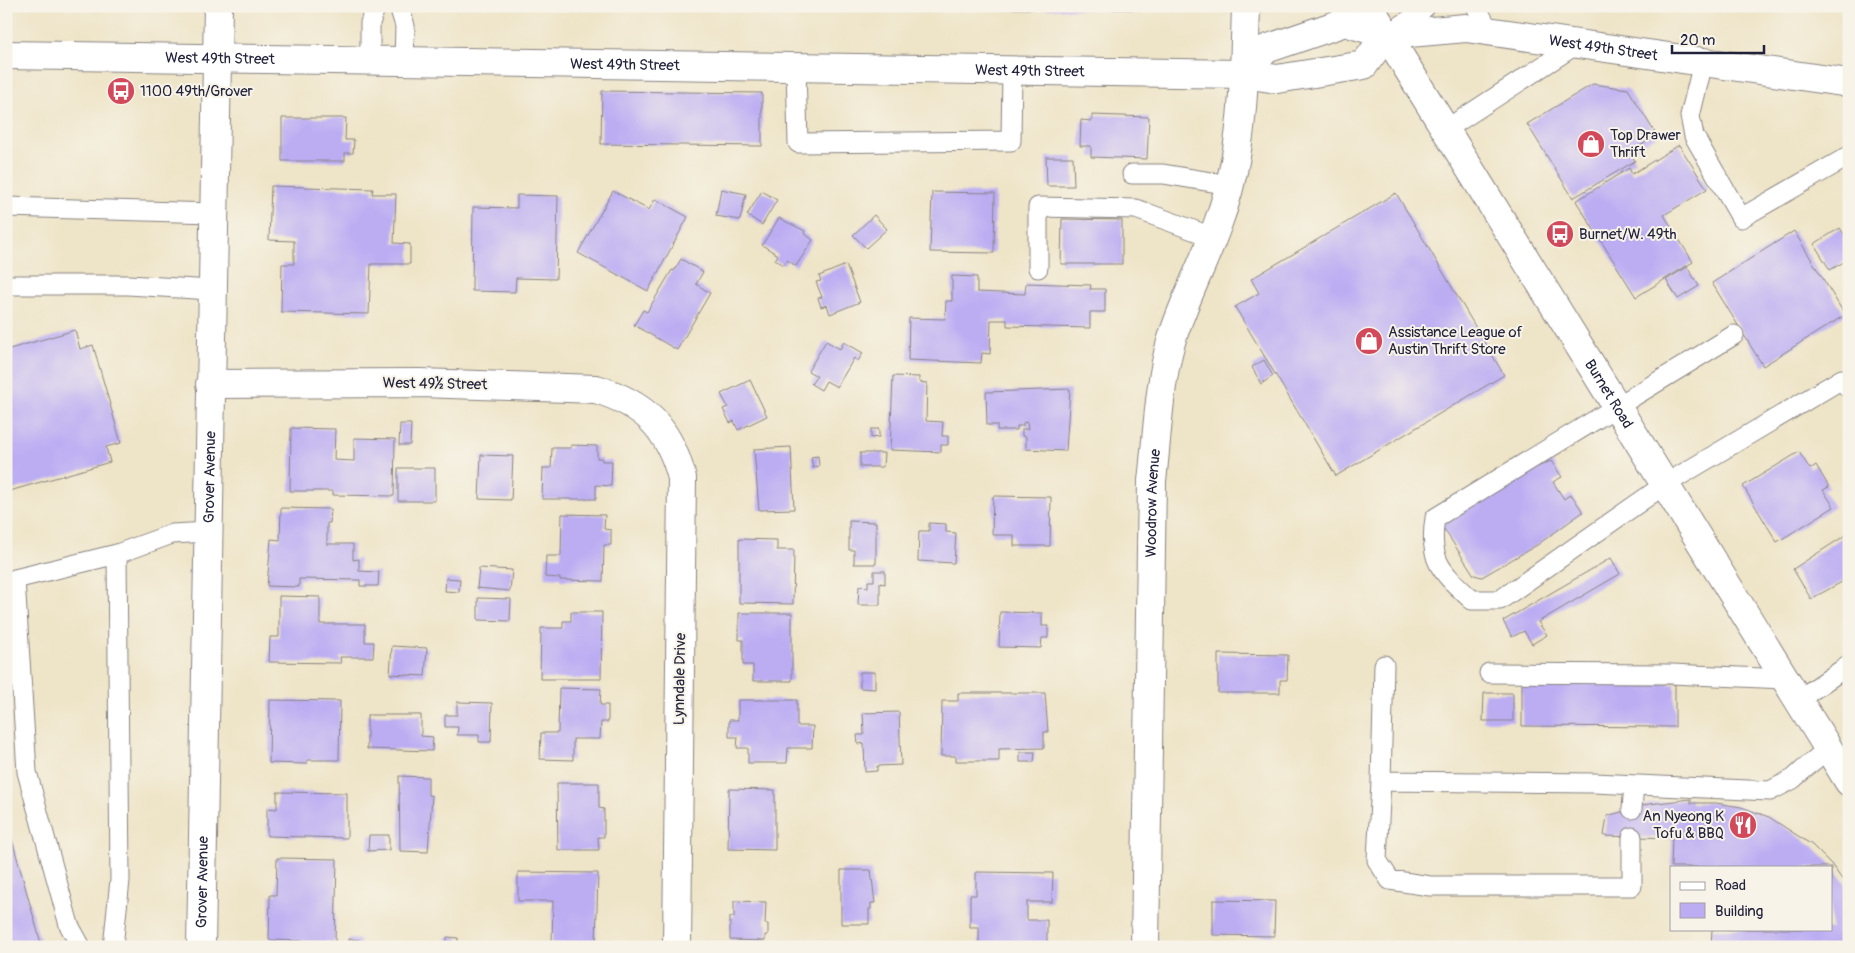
<svg xmlns="http://www.w3.org/2000/svg" width="1855" height="953" viewBox="0 0 1855 953" font-family="Pangolin,sans-serif">
  <style>
    .green { fill: #94da94; stroke: #5b7e68 }
    .building { fill: #bcadf3 }
    .lines { fill: none; stroke-linecap: round; stroke-linejoin: round }
    .service-casing { stroke: #888381; stroke-width: 21 }
    .minor-casing { stroke: #888381; stroke-width: 30 }
    .tertiary-casing { stroke: #888381; stroke-width: 30 }
    .secondary-casing { stroke: #888381; stroke-width: 30 }
    .service { stroke: #fff; stroke-width: 19 }
    .minor { stroke: #fff; stroke-width: 28 }
    .tertiary { stroke: #fff; stroke-width: 28 }
    .secondary { stroke: #fff; stroke-width: 28 }
    .labels { text-anchor: middle; dominant-baseline: central; stroke-width: 4; stroke-linejoin: round; paint-order: stroke }
    .street-label { font-size: 15px; fill: #22223b; stroke: #f7f3e8 }
    .poi-label { font-size: 15px; fill: #22223b; stroke: #f7f3e8; text-anchor: start }
  </style>
  <rect width="100%" height="100%" fill="#f7f3e8"/>
  <filter id="ink" filterUnits="userSpaceOnUse"><feTurbulence type="fractalNoise" baseFrequency=".02" numOctaves="2"/><feDisplacementMap in="SourceGraphic" scale="10" xChannelSelector="R" yChannelSelector="G"/><feConvolveMatrix kernelMatrix="1 2 1 2 8 2 1 2 1" color-interpolation-filters="sRGB"/></filter>
  <filter id="wash" filterUnits="userSpaceOnUse"><feTurbulence type="fractalNoise" baseFrequency=".0096" numOctaves="4" result="noise"/><feDisplacementMap in="SourceGraphic" scale="20" xChannelSelector="R" yChannelSelector="G"/><feGaussianBlur stdDeviation="1.12" result="paint"/><feColorMatrix in="noise" values="0 0 0 0 0 0 0 0 0 0 0 0 0 0 0 0 0 1.4 0 .05"/><feComposite in="paint" operator="in"/></filter>
  <g filter="url(#wash)">
    <rect width="100%" height="100%" fill="#eee4c7"/>
    <!-- green -->
    <path class="green" d="M57 6H202V10Z"/>
    <g id="blocks">
      <!-- building -->
      <path class="building" d="M900 6H1196V10L900 8Z
        M1593 84 1628 89 1657 136 1630 152 1635 161 1573 198 1527 124Z
        M602 91 762 93V146L601 144Z
        M1092 115 1149 117 1147 159 1091 157V146H1080L1081 120 1092 121Z
        M282 118H346L345 140H354L353 153H345V161H282Z
        M1679 145 1707 189 1664 215 1693 262 1636 297 1576 201 1629 168 1632 174Z
        M1046 157H1073L1074 186H1047Z
        M271 186 373 189 372 194H396L394 243 410 244V264H371L369 314 281 312 282 264H294V241L269 240Z
        M721 189 746 194 740 220 716 216Z
        M613 191 649 210 655 199 688 217 648 291 578 253Z
        M762 191 777 200 762 225 747 215Z
        M932 192 995 193 994 253 930 252Z
        M1396 193 1504 375 1336 476 1235 307 1259 293 1251 279Z
        M517 195 558 196 556 279 516 278 515 292 472 291 473 207 517 208Z
        M874 215 887 229 866 248 853 235Z
        M779 218 805 231 804 233 813 240 796 266 787 260 784 265 775 260 778 255 762 245Z
        M1062 219 1122 220V264H1061Z
        M1840 228 1849 242V259L1830 270 1814 244Z
        M1794 231 1845 315 1763 366 1712 283Z
        M681 259 703 272 696 284 710 293 677 350 634 325 643 310 647 312 672 270 674 271Z
        M846 265 860 302 830 314 827 305 821 307 818 298 822 297 816 282 821 281 819 276Z
        M1687 267 1699 286 1678 299 1666 280Z
        M952 276 977 277V292L1025 294 1026 283 1091 285 1090 289H1105V312H1090V328L1007 326V320H991L990 354 982 353 981 363 908 360 909 318 945 319 946 301H952Z
        M75 330 80 349 93 345 121 443 106 447 110 462 6 492V350Z
        M826 341 840 349 844 342 863 353 858 361 854 358 837 387 826 381 821 390 811 384 817 376 808 371Z
        M1264 360 1273 376 1261 384 1252 367Z
        M893 376 919 377V382L927 383 926 421 943 422 942 436H948V445H941V452L890 450Z
        M750 380 767 416 738 430 734 421 730 423 723 409 728 407 721 394Z
        M1070 389 1066 451 1026 449V437L1022 436V429H1028L1027 422 1023 423V426H1017V430H997V425H987L986 392Z
        M400 424H411L410 445H399Z
        M291 428 335 429 334 460 354 461V438L395 439 394 496 333 495V491H290Z
        M871 429H879V437L871 438Z
        M571 445 597 446V458H602V461H612L611 486 596 485V499H542L543 468H551L552 448H571Z
        M791 447 794 509 759 510 754 449Z
        M1799 452 1810 469 1816 465 1829 487 1823 490 1834 507 1777 542 1743 486Z
        M860 453H884L883 467H860Z
        M481 455 513 456 511 500 479 499Z
        M818 456 819 466 813 468 811 457Z
        M1551 461 1562 477 1553 482 1564 499 1571 494 1583 512 1537 545 1482 577 1474 575 1442 526 1446 516 1505 481Z
        M398 468H435V501H398Z
        M993 496 1051 497 1050 546H1014V535H992Z
        M281 508 331 509 330 523H327V544H353V560L359 559V571L379 572 378 586H360V580L299 579V587L267 586 271 539 280 540Z
        M562 514 605 515 604 529 611 530V545H604L603 581 560 580V578L545 577 546 556H561Z
        M849 521 876 522V564H854V550H849Z
        M929 523 946 524V532L956 533 954 563 918 561 919 531H929Z
        M1849 533V578L1811 599 1793 569Z
        M739 539 777 540V550H794L793 604 739 603Z
        M1611 558 1620 574 1538 622 1547 635 1532 644 1524 631 1512 637 1503 621Z
        M479 568 512 570 510 591 477 588Z
        M874 571H885V584L880 583V605H858L859 586 868 587V581H874Z
        M446 578 460 579 459 592 445 591Z
        M279 596 320 597V624H365V642H374L373 657H340L341 663 269 662 270 637H279Z
        M478 598 511 599 510 621 478 620Z
        M571 612H602L601 679H540L541 628H563V621H571Z
        M1000 612 1042 613V626H1048V638H1042L1041 648 999 647Z
        M739 613H792V681H753V665H743V640H739Z
        M392 646 427 648 425 676 390 674Z
        M1218 654 1288 655 1287 680H1280V693H1218Z
        M860 672H875V689L860 688Z
        M1522 683 1675 684V727L1522 726Z
        M559 688 601 689 600 705H608V722H601L600 739H573V760L540 759 541 733H558Z
        M958 693H1045L1048 732H1044V748L999 749V761H956V756H941L942 701H958Z
        M1484 693H1513V721H1483Z
        M270 700 340 701 339 760H307V764L269 763Z
        M738 700H797V726H813L812 748H788L787 763H748V748H737L738 737H729V720H738Z
        M457 702 492 703 491 742H479V735H457L458 727H445V715H457Z
        M899 712 901 765 877 766V771L865 772 864 743 858 744 857 735H864L863 713Z
        M367 715H421V736L433 737 432 751 367 749Z
        M1020 752H1035L1034 762H1020Z
        M399 776 428 777V795L432 796 428 852 400 851Z
        M557 783H599V808L604 809V837H598L599 850H558Z
        M729 789 775 790V850L728 849Z
        M277 792 347 793V838L267 836V808L277 809Z
        M1691 799V803H1716L1741 807 1769 817 1812 845 1831 864 1849 889V947H1711L1712 929H1831V867H1671L1672 838 1604 836 1607 816 1649 804Z
        M6 822H7L42 947H6Z
        M369 835H389V850L368 851Z
        M277 858 337 859 335 942 269 940 270 895H276Z
        M841 870H871L875 903H871V909H869V924H841Z
        M518 872 598 873 596 944 552 943 553 901H518Z
        M976 872 1053 873 1052 902H1027V920H1047V947H979V927H970V895H976Z
        M1213 900 1275 901 1274 936 1213 935Z
        M734 901 766 902 765 924H768V935H765V941L730 940V917H734Z
        M447 937 458 938V947H447Z
        M349 939 360 940V947H349Z"/>
    </g>
  </g>
  <g filter="url(#ink)">
    <use href="#blocks" fill-opacity="0" stroke="#888381" stroke-width="1"/>
    <g class="lines">
      <defs>
        <path id="service" d="M399 6 405 26 404 62
          M1476 6 1489 31
          M1391 32 1417 15 1426 6
          M370 61V23L376 6
          M1703 63 1690 116 1694 136 1741 218 1849 156
          M796 68 798 143 1011 141 1012 71
          M1445 130 1577 44
          M1132 174H1163L1230 185
          M6 207 213 213
          M1038 268V207L1136 209 1212 237
          M6 285H128L212 290
          M1734 335 1435 518C1428 562 1442 572 1472 600H1500L1664 485 1842 379 1849 389
          M1489 673 1671 674 1785 679
          M1798 700 1849 665
          M1381 781 1384 665
          M1632 809 1634 785
          M1632 837V886H1430L1390 880 1377 860 1381 781 1594 783 1770 791 1793 779 1828 748
          M81 947 69 925 27 772 15 579 117 554
          M113 947 120 880 117 554 172 534 208 532"/>
        <g id="minor">
          <path id="s1" d="M1386 35 1466 28 1849 83"/>
          <path id="s2" d="M6 55 1244 74"/>
          <path d="M210 384 420 383 596 389C645 404 669 428 682 478L677 947"/>
          <path id="s3" d="M201 947 218 6"/>
        </g>
        <g id="tertiary">
          <path d="M1345 22 1386 35 1364 65 1277 79 1244 74 1266 49Z"/>
          <path id="s4" d="M1145 947 1152 481C1157 438 1159 383 1171 342 1183 302 1203 265 1217 226 1236 176 1242 126 1244 74"/>
        </g>
        <g id="secondary">
          <path id="s5" d="M1369 6 1849 782"/>
          <path d="M1244 74 1246 6"/>
        </g>
      </defs>
      <!-- service casing -->
      <use href="#service" class="service-casing"/>
      <!-- minor casing -->
      <use href="#minor" class="minor-casing"/>
      <!-- tertiary casing -->
      <use href="#tertiary" class="tertiary-casing"/>
      <!-- secondary casing -->
      <use href="#secondary" class="secondary-casing"/>
      <!-- service -->
      <use href="#service" class="service"/>
      <!-- minor -->
      <use href="#minor" class="minor"/>
      <!-- tertiary -->
      <use href="#tertiary" class="tertiary"/>
      <!-- secondary -->
      <use href="#secondary" class="secondary"/>
    </g>
  </g>
  <!-- icons -->
  <defs>
    <symbol id="bus-disc" viewBox="-11 -11 22 22"><circle r="9.5" fill="#d1495b" stroke="#f7f3e8"/><path d="M-5-6H5V4H4V6H2V4H-2V6H-4V4H-5ZM-3.5-4V0h7V-4ZM-3.5 1.2v1.5H-2V1.2ZM2 1.2v1.5H3.5V1.2Z" fill="#fff"/></symbol>
    <symbol id="shop-disc" viewBox="-11 -11 22 22"><circle r="9.5" fill="#d1495b" stroke="#f7f3e8"/><path d="M-5-2.5h2.3a2.7 3.5 0 0 1 5.4 0H5L5.5 6h-11ZM-1.5-2.5h3a1.5 2.3 0 0 0-3 0Z" fill="#fff"/></symbol>
    <symbol id="restaurant-disc" viewBox="-11 -11 22 22"><circle r="9.5" fill="#d1495b" stroke="#f7f3e8"/><path d="M-5-6h1v4h1v-4h1v4h1v-4h1v5L-1.5 .5V6h-2V.5L-5-1ZM5-6V6H3V1.5H1.5Q1.5-4 5-6Z" fill="#fff"/></symbol>
  </defs>
  <g fill-rule="evenodd">
    <use href="#bus-disc" x="105" y="75" width="32" height="32"/>
    <use href="#shop-disc" x="1575" y="128" width="32" height="32"/>
    <use href="#bus-disc" x="1544" y="218" width="32" height="32"/>
    <use href="#shop-disc" x="1353" y="325" width="32" height="32"/>
    <use href="#restaurant-disc" x="1727" y="809" width="32" height="32"/>
  </g>
  <g class="labels">
    <!-- street labels -->
    <g class="street-label">
      <text stroke="none"><textPath href="#s1" startOffset="219">West 49th Street</textPath></text>
      <text stroke="none"><textPath href="#s2" startOffset="214">West 49th Street</textPath></text>
      <text stroke="none"><textPath href="#s2" startOffset="619">West 49th Street</textPath></text>
      <text stroke="none"><textPath href="#s2" startOffset="1024">West 49th Street</textPath></text>
      <text transform="translate(435 384) rotate(1)">West 49½ Street</text>
      <text stroke="none"><textPath href="#s5" startOffset="456">Burnet Road</textPath></text>
      <text stroke="none"><textPath href="#s3" startOffset="470">Grover Avenue</textPath></text>
      <text stroke="none"><textPath href="#s4" startOffset="444">Woodrow Avenue</textPath></text>
      <text transform="translate(680 679) rotate(-89)">Lynndale Drive</text>
      <text stroke="none"><textPath href="#s3" startOffset="65">Grover Avenue</textPath></text>
    </g>
    <!-- poi labels -->
    <g class="poi-label">
      <text x="140" y="91">1100 49th/Grover</text>
      <text x="1610" y="135">Top Drawer<tspan x="1610" dy="17">Thrift</tspan></text>
      <text x="1579" y="234">Burnet/W. 49th</text>
      <text x="1388" y="332">Assistance League of<tspan x="1388" dy="17">Austin Thrift Store</tspan></text>
      <text x="1724" y="816" text-anchor="end">An Nyeong K<tspan x="1724" dy="17">Tofu &amp; BBQ</tspan></text>
    </g>
  </g>
  <!-- margin -->
  <rect width="1855" height="953" fill="none" stroke="#f7f3e8" stroke-width="25"/>
  <!-- legend -->
  <rect x="1670" y="866" width="162" height="65" fill="#f7f3e8" stroke="#a29fa3"/>
  <rect x="1680" y="882" width="25" height="8" fill="#ffffff" stroke="#a29fa3"/>
  <text x="1715" y="890" font-size="15" fill="#22223b">Road</text>
  <rect x="1680" y="903" width="25" height="15" fill="#bcadf3" stroke="#a29fa3"/>
  <text x="1715" y="916" font-size="15" fill="#22223b">Building</text>
  <!-- scale -->
  <path d="M1672 45v8h92v-8" fill="none" stroke="#22223b" stroke-width="2.5"/>
  <text x="1680" y="45" font-size="15" fill="#22223b" stroke="#f7f3e8" stroke-width="4" paint-order="stroke">20 m</text>
</svg>
